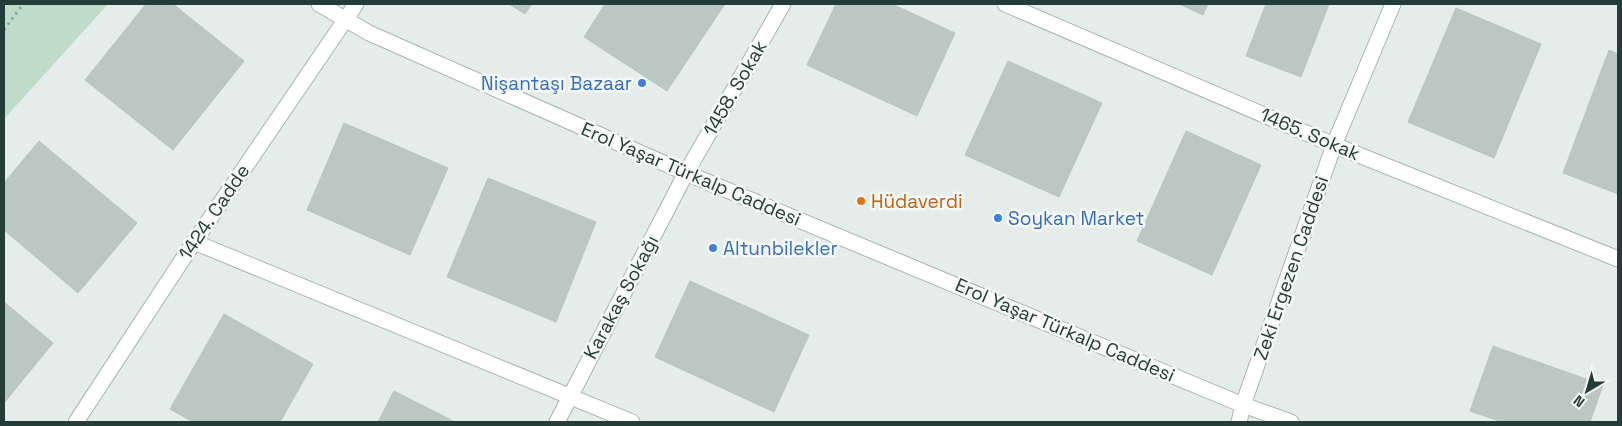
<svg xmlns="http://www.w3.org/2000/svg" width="1622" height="426" viewBox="0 0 1622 426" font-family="'Space Grotesk',sans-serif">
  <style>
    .green { fill: #bfdcc9 }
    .building { fill: #bac7c3; stroke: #b7c6c1 }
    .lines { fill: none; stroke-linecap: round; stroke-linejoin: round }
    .minor-casing { stroke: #a7b5b1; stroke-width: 17 }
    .tertiary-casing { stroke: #a7b5b1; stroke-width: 17 }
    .path { stroke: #87aea5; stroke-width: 3; stroke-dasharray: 2.5 4; stroke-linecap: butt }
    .minor { stroke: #fff; stroke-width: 15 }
    .tertiary { stroke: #fff; stroke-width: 15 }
    .shop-dot { fill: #3f7fe0; stroke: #f5f9f7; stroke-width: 2 }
    .food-dot { fill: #e8710a; stroke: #f5f9f7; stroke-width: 2 }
    .labels { text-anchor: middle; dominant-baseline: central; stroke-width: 5; stroke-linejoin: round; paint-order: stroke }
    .shop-label { font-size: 19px; fill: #366cbe; stroke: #f5f9f7; text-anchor: start }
    .street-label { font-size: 19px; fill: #253d38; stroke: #f5f9f7 }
    .food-label { font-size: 19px; fill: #c56008; stroke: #f5f9f7; text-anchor: start }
  </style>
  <rect width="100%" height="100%" fill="#e4edea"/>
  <!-- green -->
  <path class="green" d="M4 4H108L4 119Z"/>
  <!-- building -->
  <path class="building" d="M146 4H173L244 61 173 150 85 80Z
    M509 4H532L525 14Z
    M605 4H725L667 91 584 37Z
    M836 4H892L955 33 917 116 807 65Z
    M1179 4H1208L1203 15Z
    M1266 4H1329L1301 77 1246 56Z
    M1456 8 1541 44 1494 158 1408 122Z
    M1609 50 1618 54V194L1563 173Z
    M1008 61 1102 103 1059 197 965 155Z
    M344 123 448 168 410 255 307 210Z
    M1186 131 1261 165 1212 275 1137 241Z
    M39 141 137 223 78 293 4 230V183Z
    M488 178 596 222 556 322 447 277Z
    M690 281 809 335 774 412 655 357Z
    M4 302 53 343 4 403Z
    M224 314 313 364 280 422H193L170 409Z
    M1493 346 1603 385 1590 422H1502L1470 411Z
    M394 391 455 422H378Z"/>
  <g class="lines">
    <defs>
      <path id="minor" d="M1005 4 1334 145 1618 259
        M194 242 632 422
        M76 422 194 242 356 4
        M557 422 686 173 783 4
        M1239 422 1243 405 1334 145 1393 4"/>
      <path id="tertiary" d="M319 4 369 33 686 173 1243 405 1291 422"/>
    </defs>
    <!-- minor casing -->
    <use href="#minor" class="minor-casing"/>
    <!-- tertiary casing -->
    <use href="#tertiary" class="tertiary-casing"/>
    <!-- path -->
    <path class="path" d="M4 30 23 4"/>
    <!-- minor -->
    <use href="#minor" class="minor"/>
    <!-- tertiary -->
    <use href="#tertiary" class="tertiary"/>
  </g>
  <!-- markers -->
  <g class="shop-dot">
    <circle cx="642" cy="83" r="5"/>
    <circle cx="998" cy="218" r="5"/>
    <circle cx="713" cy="248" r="5"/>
  </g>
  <circle class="food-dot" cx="861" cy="201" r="5"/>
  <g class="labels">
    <!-- shop labels -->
    <g class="shop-label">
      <text x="632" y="83" text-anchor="end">Nişantaşı Bazaar</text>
      <text x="1008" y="218">Soykan Market</text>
      <text x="723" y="248">Altunbilekler</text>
    </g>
    <!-- street labels -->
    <g class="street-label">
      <text transform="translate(735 88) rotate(-60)">1458. Sokak</text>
      <text transform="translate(1310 134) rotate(23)">1465. Sokak</text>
      <text transform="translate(691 174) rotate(23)">Erol Yaşar Türkalp Caddesi</text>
      <text transform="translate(214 212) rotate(-56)">1424. Cadde</text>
      <text transform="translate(1291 268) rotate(-71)">Zeki Ergezen Caddesi</text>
      <text transform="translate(621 297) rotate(-62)">Karakaş Sokağı</text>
      <text transform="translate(1065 330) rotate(23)">Erol Yaşar Türkalp Caddesi</text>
    </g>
    <!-- food labels -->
    <g class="food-label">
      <text x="871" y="201">Hüdaverdi</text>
    </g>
  </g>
  <!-- border -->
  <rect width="1622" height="426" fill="none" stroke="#253d38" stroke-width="10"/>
  <!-- north arrow -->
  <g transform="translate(1587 391) rotate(218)" stroke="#f5f9f7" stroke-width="4" paint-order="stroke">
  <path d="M0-4L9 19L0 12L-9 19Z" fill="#253d38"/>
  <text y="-8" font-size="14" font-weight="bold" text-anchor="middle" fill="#253d38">N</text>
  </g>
</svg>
